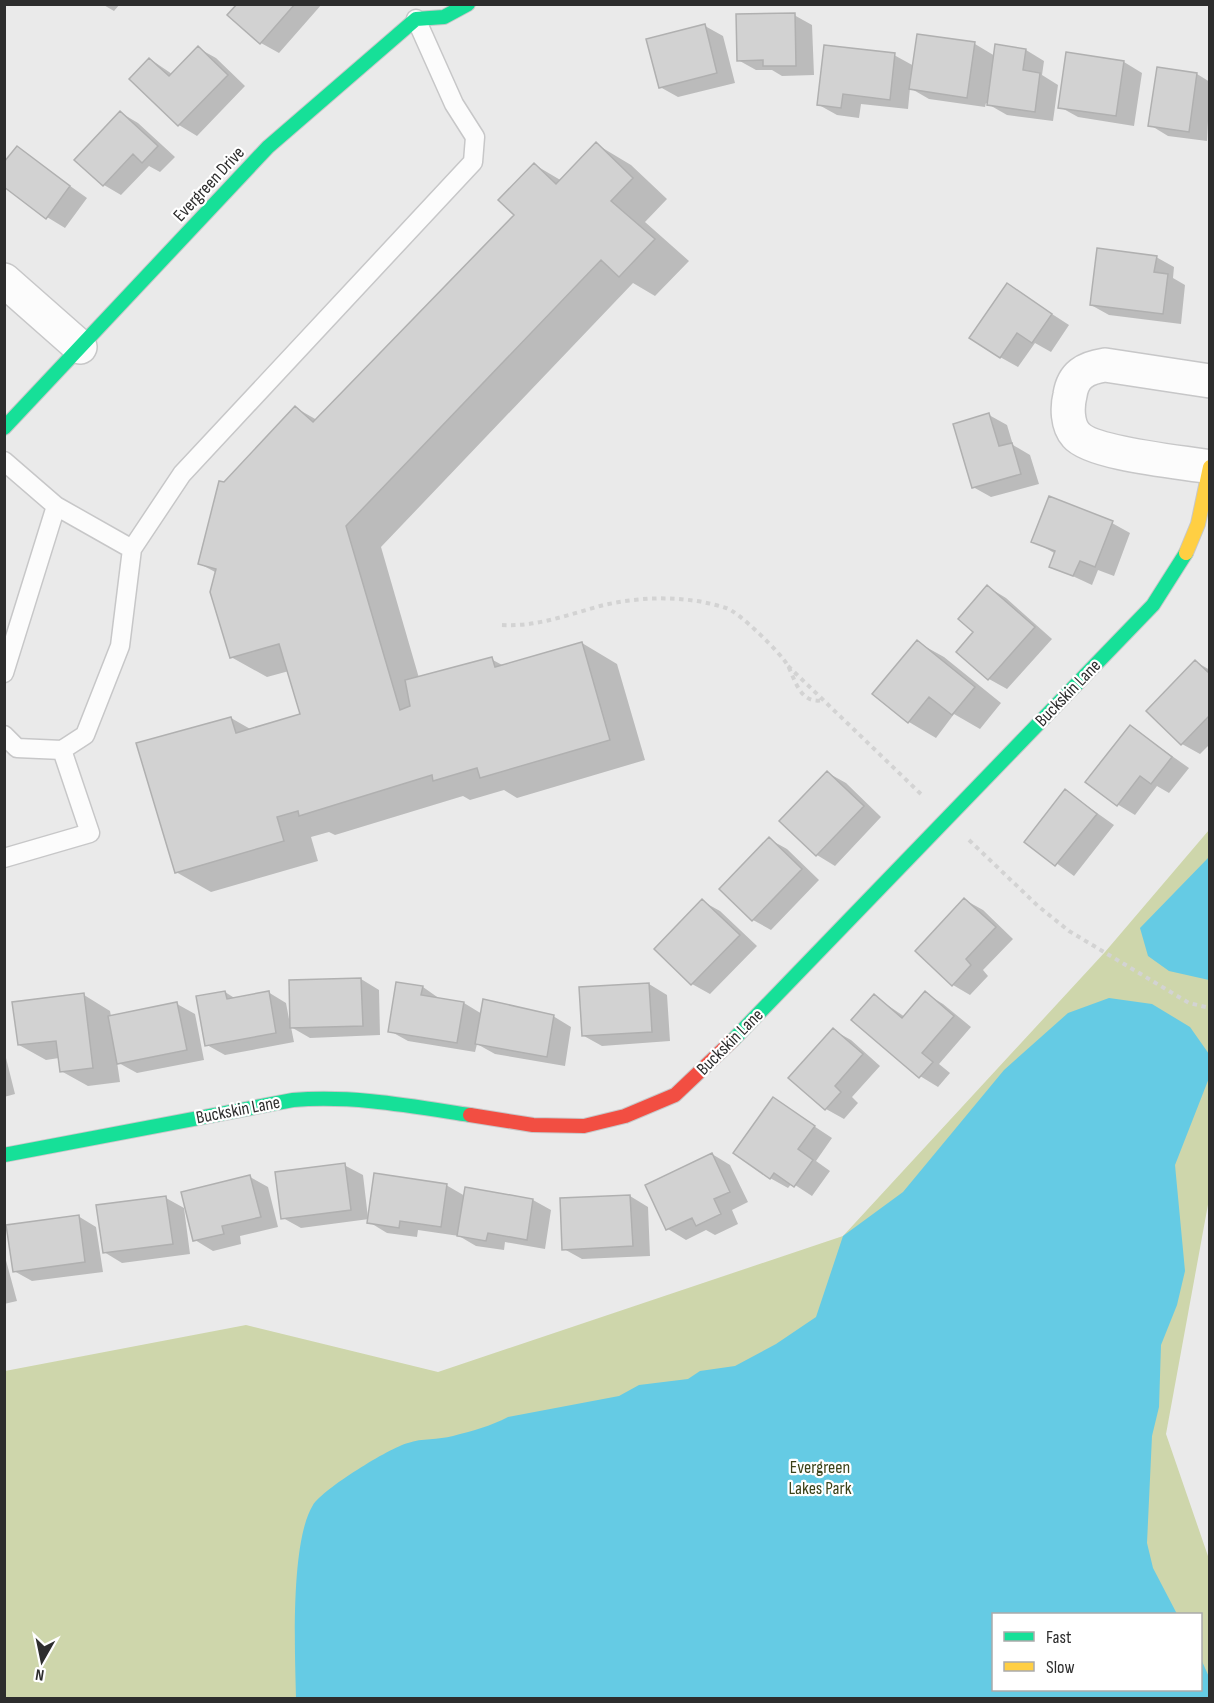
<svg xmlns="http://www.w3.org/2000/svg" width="1214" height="1703" viewBox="0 0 1214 1703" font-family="'Sofia Sans Condensed',sans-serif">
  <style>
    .green { fill: #ced6ab; fill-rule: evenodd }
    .water { fill: #65cbe4 }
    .shadow { fill: #0003 }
    .building { fill: #d2d2d2; stroke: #b0b0b0; stroke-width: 1.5 }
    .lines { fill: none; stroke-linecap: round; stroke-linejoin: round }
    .lane-casing { stroke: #c7c7c8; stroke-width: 21 }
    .street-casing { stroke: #c7c7c8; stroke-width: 36 }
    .fast-casing { stroke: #c7c7c8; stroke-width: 16 }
    .slow-casing { stroke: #c7c7c8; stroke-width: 16 }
    .jam-casing { stroke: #c7c7c8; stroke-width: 16 }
    .path { stroke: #d3d3d3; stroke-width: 4; stroke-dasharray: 4.5 4.5; stroke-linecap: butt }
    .lane { stroke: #fcfcfc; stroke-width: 18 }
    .street { stroke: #fcfcfc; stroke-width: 33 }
    .fast { stroke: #16e098; stroke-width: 14 }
    .slow { stroke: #ffcf43; stroke-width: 14 }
    .jam { stroke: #f24e42; stroke-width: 14 }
    .labels { text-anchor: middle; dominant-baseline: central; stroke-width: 4.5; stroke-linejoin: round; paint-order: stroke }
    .street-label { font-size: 18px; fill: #2d2d2d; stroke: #fff }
    .park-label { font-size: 18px; fill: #3b4219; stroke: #fff }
  </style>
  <rect width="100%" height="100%" fill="#eaeaea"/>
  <!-- green -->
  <path class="green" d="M1209 830V1199L1166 1434 1209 1559V1698H5V1371L246 1325 438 1372 843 1236 1105 952ZM994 1614H1200V1690H994Z"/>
  <!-- water -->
  <path class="water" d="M1209 857V980L1169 971 1148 956 1140 928Z
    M1109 998 1152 1004 1190 1027 1209 1054V1078L1175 1165 1185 1271 1177 1305 1161 1345 1159 1407 1152 1436 1147 1543 1153 1568 1177 1614H994V1690H1200L1201 1659 1209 1677V1698H296C295 1653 290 1542 313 1505 323 1489 389 1448 408 1443 422 1438 438 1440 453 1436 472 1431 491 1426 508 1417L619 1396 639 1385 688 1379 700 1371 735 1366 776 1344 816 1317 843 1236 903 1192 1004 1070 1068 1013Z"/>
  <!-- shadow -->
  <path class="shadow" d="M102 4H120L114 11Z
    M239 4H322L279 53 261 43Z
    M794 15 812 25 814 75 782 76 772 70H756L738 60Z
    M705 26 723 36 735 83 678 97 660 87Z
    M919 35 975 44 995 56 1026 50 1044 61 1042 75 1058 85 1053 121 1007 115 986 103 985 107 929 99 910 88 908 109 861 104 859 118 837 115 819 105 894 55 914 66Z
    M198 48 216 58 245 86 197 136 179 125 131 79 150 59 172 74Z
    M1124 62 1142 73 1134 126 1078 117 1060 107Z
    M1158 69 1197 74 1210 82 1207 141 1168 136 1150 125Z
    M121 113 138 123 175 157 160 172 149 166 121 195 104 185Z
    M596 144 631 165 667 199 645 222 689 261 655 296 633 283 381 547 419 678 491 659 504 666 582 643 617 664 645 760 517 798 504 790 470 800 463 796 335 835 329 832 311 837 318 861 211 892 176 872 231 718 252 730 302 715 289 671 267 677 231 657 217 573 200 564 224 484 296 408 317 420 516 215 535 165 562 181Z
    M17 148 87 198 65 228 47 217Z
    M1156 257 1174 267 1173 278 1185 285 1181 324 1109 315 1091 305Z
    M1007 285 1069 325 1051 352 1035 343 1018 367 1000 357Z
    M989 415 1007 425 1013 445 1030 455 1039 484 991 497 973 487Z
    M1112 523 1130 533 1114 576 1098 570 1092 585 1051 566 1056 554 1033 541Z
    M988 587 1006 598 1052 639 1007 689 989 679 975 632Z
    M917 642 944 657 1001 703 980 729 954 714 936 738 909 722 875 694Z
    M1196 662 1210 670V744L1200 754 1182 744Z
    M1131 727 1189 768 1169 793 1157 786 1135 815 1117 804Z
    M828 773 846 783 881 817 835 866 817 855Z
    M1066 791 1114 825 1074 876 1026 841Z
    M769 839 787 849 819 880 771 930 753 920 721 889Z
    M965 900 983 910 1013 939 983 970 988 976 970 995 953 985Z
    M702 901 720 911 757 946 710 994 692 984Z
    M361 979 379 990 380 1035 310 1038 291 1027 294 1042 225 1055 207 1045 225 992 236 999 268 992 286 1003 289 1019Z
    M398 983 423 987 440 999 464 1003 482 1014 553 1016 571 1027 565 1066 495 1054 477 1044 475 1052 408 1041 390 1031Z
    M649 984 667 995 670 1041 602 1046 584 1036Z
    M925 993 943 1004 971 1027 939 1064 950 1073 938 1087 920 1076 874 996 905 1017Z
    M84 995 110 1011 111 1016 177 1004 195 1014 204 1060 137 1073 117 1062 120 1082 88 1086 61 1071 59 1058 46 1060 19 1045Z
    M833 1030 851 1040 880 1066 852 1097 858 1103 844 1119 826 1109Z
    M4 1050 15 1094 4 1097Z
    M773 1099 832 1138 816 1161 830 1171 812 1196 792 1183 788 1188 770 1178Z
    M712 1154 730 1165 748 1202 732 1210 738 1224 715 1235 706 1230 686 1240 668 1229Z
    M344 1165 363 1175 368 1218 446 1185 465 1196 533 1200 551 1210 545 1249 505 1242 504 1250 476 1246 459 1236 418 1230 417 1237 387 1233 369 1222V1219L301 1228 283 1218Z
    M250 1177 268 1187 278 1227 240 1236 241 1244 213 1251 195 1240Z
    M630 1196 648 1207 650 1256 582 1259 564 1249Z
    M166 1198 184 1208 190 1254 122 1263 104 1252Z
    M78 1216 96 1227 103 1272 32 1281 14 1271Z
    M4 1253 17 1301 4 1304Z"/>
  <!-- building -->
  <path class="building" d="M237 4H295L260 44 227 15Z
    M795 13 796 66H763V60L737 61 736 14Z
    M705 24 717 73 659 88 646 39Z
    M917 34 975 42 967 98 909 89Z
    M995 44 1026 49 1023 70 1040 73 1035 112 987 105Z
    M824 45 895 53 890 100 843 94 841 108 817 105Z
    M198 46 228 75 178 126 129 79 149 58 169 76Z
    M1066 52 1124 61 1116 116 1058 108Z
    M1157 67 1197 73 1189 132 1148 126Z
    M120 111 158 146 142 163 133 154 103 186 74 160Z
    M596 142 633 178 611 201 655 239 619 277 601 260 346 526 400 710 410 706 405 680 492 657 495 667 582 642 610 740 480 778 477 768 433 781 432 775 299 816 298 811 277 817 284 841 175 873 136 743 231 717 236 733 300 714 279 644 230 658 210 592 216 569 198 564 219 481 224 482 295 406 313 422 514 215 498 200 534 163 556 184Z
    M17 146 70 186 46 219 4 187V162Z
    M1097 248 1157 256 1154 272 1168 274 1163 314 1090 305Z
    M1007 283 1052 314 1032 343 1017 333 1000 358 969 338Z
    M989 413 999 446 1012 443 1021 474 972 488 953 424Z
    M1049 496 1113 521 1095 567 1080 561 1073 576 1049 567 1055 551 1031 542Z
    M987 585 1035 627 988 680 956 652 973 632 958 619Z
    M917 640 975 687 952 715 929 697 908 723 872 694Z
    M1195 660 1210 674V715L1181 745 1146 711Z
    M1130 725 1172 757 1151 784 1140 776 1117 806 1085 782Z
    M827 771 864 806 816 856 779 821Z
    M1065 789 1097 814 1055 866 1024 842Z
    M769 837 802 869 752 921 719 889Z
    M964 898 996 927 966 959 971 965 952 986 915 951Z
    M702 899 740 935 691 985 654 949Z
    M361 978 363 1026 290 1028 289 980Z
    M396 982 423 986 421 995 464 1002 457 1043 388 1032Z
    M649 983 652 1032 582 1036 579 987Z
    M225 991 227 999 269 991 276 1033 205 1046 196 996Z
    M925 991 954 1016 922 1053 933 1062 919 1078 851 1020 874 994 902 1018Z
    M84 993 93 1068 60 1072 56 1041 18 1045 12 1002Z
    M483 999 554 1015 547 1057 475 1044Z
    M177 1002 187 1050 117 1064 108 1016Z
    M833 1028 863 1054 835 1086 841 1092 825 1110 788 1078Z
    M773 1097 815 1126 798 1149 813 1160 794 1187 774 1173 770 1179 733 1153Z
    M712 1153 730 1192 714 1199 721 1214 696 1226 692 1218 666 1230 645 1185Z
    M345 1163 351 1210 281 1219 275 1172Z
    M374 1173 447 1184 441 1227 400 1221 399 1228 367 1223Z
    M250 1175 261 1217 222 1226 224 1234 193 1241 181 1192Z
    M465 1187 533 1199 527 1240 488 1233 486 1241 457 1236Z
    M630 1195 633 1246 562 1250 560 1198Z
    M166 1196 173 1244 103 1253 96 1205Z
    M79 1215 85 1262 13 1272 6 1225Z"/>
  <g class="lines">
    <defs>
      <path id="lane" d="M4 461 56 506 132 549
        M4 673 56 506
        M4 735 17 748 62 750 85 735 120 646 132 549 182 474 473 162 475 137 454 104 416 19
        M4 858 90 833 62 750"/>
      <path id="street" d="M4 280 80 347
        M1210 381 1105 365C1085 368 1073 375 1070 395 1067 407 1067 425 1076 435 1092 454 1182 462 1210 467"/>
      <path id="fast" d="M4 428 268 147 416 19 444 17 468 4
        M733 1040 1153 605 1186 553
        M4 1155 293 1100C353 1095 411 1106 470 1115"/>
      <path id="slow" d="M1186 553 1198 524 1210 467"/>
      <path id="jam" d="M470 1115 533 1125 584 1126 625 1116 675 1095 733 1040"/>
    </defs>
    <!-- lane casing -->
    <use href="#lane" class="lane-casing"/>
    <!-- street casing -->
    <use href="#street" class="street-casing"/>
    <!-- fast casing -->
    <use href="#fast" class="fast-casing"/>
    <!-- slow casing -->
    <use href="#slow" class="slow-casing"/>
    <!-- jam casing -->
    <use href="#jam" class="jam-casing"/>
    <!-- path -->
    <path class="path" d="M502 625C536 627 567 615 600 606 640 596 686 595 726 608 738 611 782 654 788 666 795 679 800 705 823 700
      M788 666 924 797
      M969 840 1038 906 1069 931 1189 1003 1210 1008"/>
    <!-- lane -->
    <use href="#lane" class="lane"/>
    <!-- street -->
    <use href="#street" class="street"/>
    <!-- fast -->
    <use href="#fast" class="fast"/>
    <!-- slow -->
    <use href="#slow" class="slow"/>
    <!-- jam -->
    <use href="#jam" class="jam"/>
  </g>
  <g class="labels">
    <!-- street labels -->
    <g class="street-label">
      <text transform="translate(209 184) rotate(-47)">Evergreen Drive</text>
      <text transform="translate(1068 693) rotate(-46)">Buckskin Lane</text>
      <text transform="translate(730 1042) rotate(-45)">Buckskin Lane</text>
      <text transform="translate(238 1110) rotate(-11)">Buckskin Lane</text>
    </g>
    <!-- park labels -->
    <g class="park-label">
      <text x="820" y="1467">Evergreen<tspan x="820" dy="21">Lakes Park</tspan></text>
    </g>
  </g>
  <!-- border -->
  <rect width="1214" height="1703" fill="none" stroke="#2d2d2d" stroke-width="12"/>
  <!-- legend -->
  <rect x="992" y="1613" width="210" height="78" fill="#ffffff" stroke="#ababab" stroke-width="1.5"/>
  <rect x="1004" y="1632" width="30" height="9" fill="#16e098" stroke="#ababab" stroke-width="1.5"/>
  <text x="1046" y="1643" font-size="18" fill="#2d2d2d">Fast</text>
  <rect x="1004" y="1662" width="30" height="9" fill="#ffcf43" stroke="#ababab" stroke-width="1.5"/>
  <text x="1046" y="1673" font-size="18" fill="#2d2d2d">Slow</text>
  <!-- north arrow -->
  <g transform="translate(42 1661) rotate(189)" stroke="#ffffff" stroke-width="4.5" paint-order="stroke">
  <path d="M0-4.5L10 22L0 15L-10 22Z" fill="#2d2d2d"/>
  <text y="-9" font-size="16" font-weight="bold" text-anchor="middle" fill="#2d2d2d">N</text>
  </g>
</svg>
